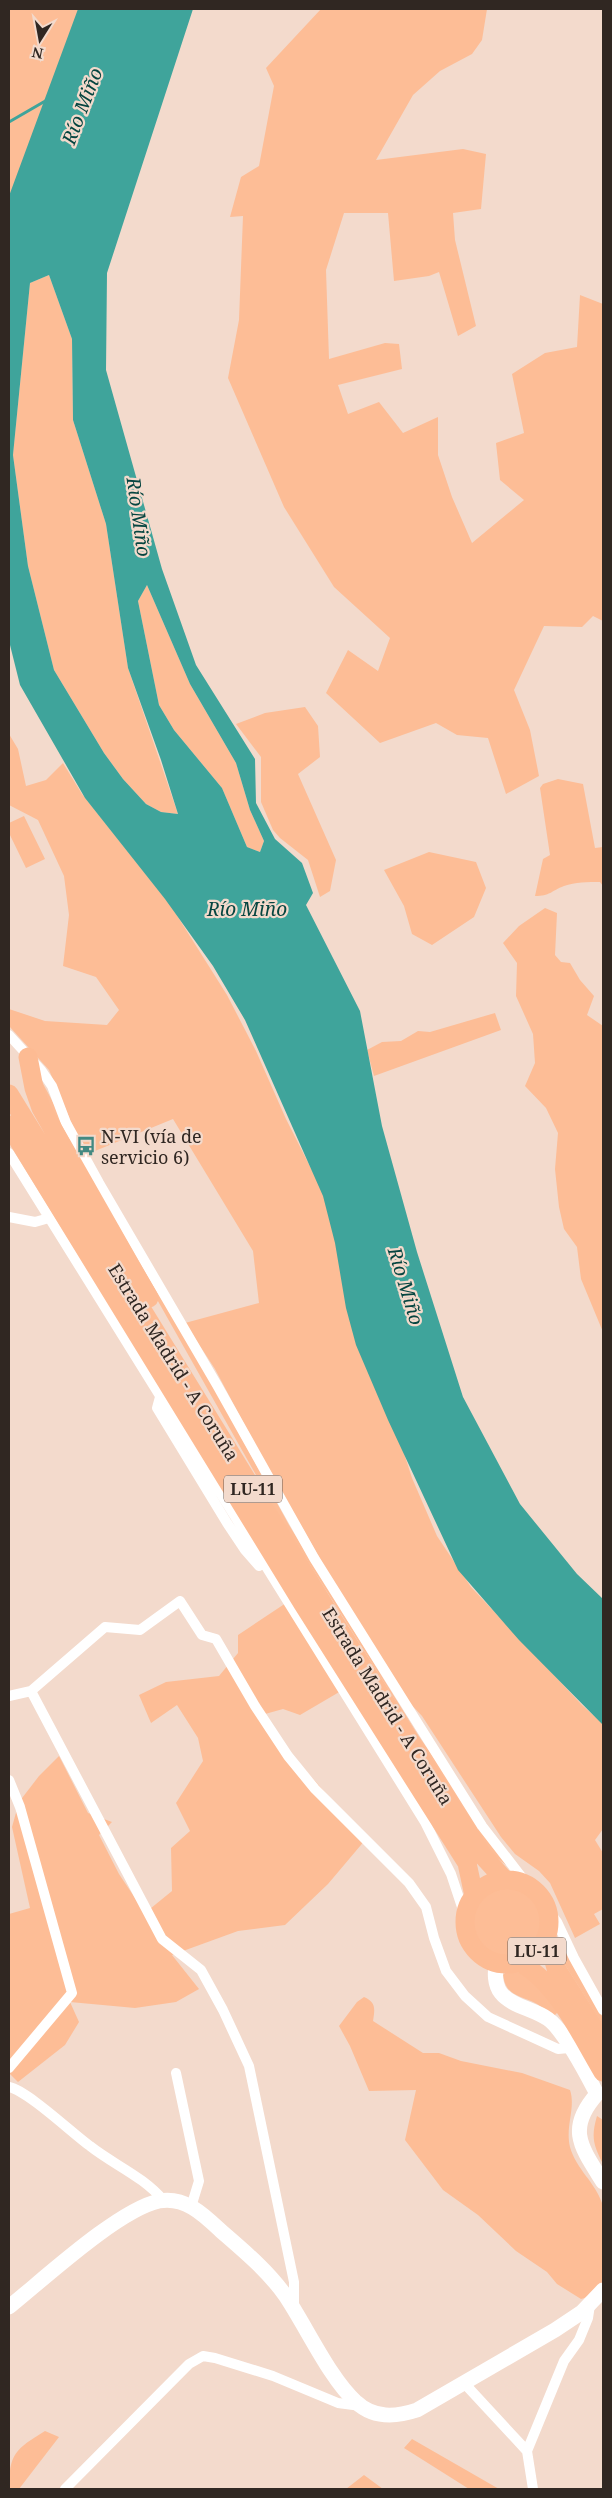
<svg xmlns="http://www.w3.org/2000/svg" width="612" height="2498" viewBox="0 0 612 2498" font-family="'Noto Serif',serif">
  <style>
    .green { fill: #fdbd96 }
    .water { fill: #3fa49b; fill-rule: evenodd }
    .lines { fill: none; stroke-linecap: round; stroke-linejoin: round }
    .stream { stroke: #3fa49b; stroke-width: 3 }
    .street { stroke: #fff; stroke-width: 10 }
    .secondary { stroke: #fff; stroke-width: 15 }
    .highway { stroke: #fdbb93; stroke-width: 19 }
    .labels { text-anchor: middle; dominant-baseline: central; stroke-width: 4.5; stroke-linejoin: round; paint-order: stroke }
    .shield { fill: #f3dacc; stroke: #6a5d55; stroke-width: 1 }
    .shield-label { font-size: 16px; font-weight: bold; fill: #302722 }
    .poi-label { font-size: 18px; fill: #302722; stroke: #f3dacc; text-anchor: start }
    .street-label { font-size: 18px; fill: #302722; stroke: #f3dacc }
    .water-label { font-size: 19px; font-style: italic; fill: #064540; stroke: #f3dacc }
  </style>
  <rect width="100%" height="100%" fill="#f3dacc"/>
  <!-- green -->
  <path class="green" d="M9 9H90L9 240Z
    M321 9H487L482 40 472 54 440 71 413 95 376 160 463 149 486 154 481 209 453 213 455 240 476 326 458 336 439 272 429 276 394 281 388 213H344L326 270 329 359 385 343 399 344 402 369 338 385 348 414 379 402 403 433 438 417V455L452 497 472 543 524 500 500 480 496 443 524 433 512 374 545 353 577 347 580 295 603 304V621L593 616 582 627 544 626 514 690 530 730 539 776 506 794 488 738 457 735 436 723 380 743 326 693 348 650 378 671 390 638 334 587 284 507 228 378 239 320 243 216 230 217 241 177 259 166 274 86 266 68Z
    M49 275 72 339 73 420 106 524 128 668 178 814 161 812 146 804 123 779 104 753 54 670 28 566 13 455 30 283Z
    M147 585 190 684 236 763 250 810 264 841 260 852 247 847 222 788 174 730 159 705 138 601Z
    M305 707 318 726 320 757 298 774 336 860 330 891 320 897 308 860 280 838 273 830 261 802V757L236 724 265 713Z
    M9 734 18 749 26 786 46 780 63 763 82 794 171 906 227 995 256 1051 286 1119 326 1198 353 1296 412 1478 437 1536 471 1587 582 1705 603 1724V1829L595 1840 603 1853V1909L594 1914 600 1924 575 1938 550 1883 539 1871 515 1854 501 1837 422 1716 404 1697 349 1609 261 1456 215 1369 185 1323 259 1303 253 1251 173 1119 90 1153 75 1131 49 1070 9 1026V1009L45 1021 107 1025 119 1010 96 977 63 966 69 915 64 876 38 820 9 805Z
    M558 779 583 784 595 848 603 847V886L600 882C588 882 575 882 564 886 551 891 550 896 535 896L543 859 550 855 540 788 543 784Z
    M24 816 45 859 26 868 9 833V823Z
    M429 852 476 862 486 888 474 917 432 945 412 934 404 906 384 870Z
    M545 908 557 913 555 955 561 962 570 963 580 980 594 996 587 1015 603 1026V1332L581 1279 577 1247 564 1229 559 1207 555 1169 558 1133 546 1108 525 1086 535 1063 533 1034 516 996 517 963 503 943 519 926Z
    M495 1013 501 1030 374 1076 367 1050 382 1042 401 1041 418 1031 430 1032Z
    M40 1078 134 1254 194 1351 289 1525 418 1735 507 1863 506 1865 492 1854 278 1514 119 1232 48 1111Z
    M286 1603 341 1691 300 1715 283 1709 258 1716 366 1839 328 1884 285 1925 238 1931 172 1955 199 1989 176 2002 135 2008 70 2002 79 2022 65 2045 18 2082 9 2073V1914L30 1908 12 1827 19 1802 39 1776 59 1756 88 1813 112 1822 99 1835 119 1874 145 1913 172 1891 171 1848 190 1831 176 1803 203 1761 198 1738 177 1705 151 1723 139 1695 166 1682 219 1676 238 1653V1635Z
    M472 1921a35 35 0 1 1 70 0a35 35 0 1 1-70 0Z
    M558 1938 568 1953 603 2018V2025L562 1960Z
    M507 1971C540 1973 541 1987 558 2012L554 2016C548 2012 543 2008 537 2004 521 1995 506 1997 503 1975Z
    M364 1997C376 2002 375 2009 373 2021L423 2053H439L461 2061 522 2073 570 2090C576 2108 565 2126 570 2147 576 2169 595 2182 602 2203 605 2210 605 2271 603 2280 601 2290 590 2297 581 2299L557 2284 547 2272 516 2251 478 2215 443 2190 405 2140 416 2090 369 2091 350 2046 339 2026 357 2002Z
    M597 2116 603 2120V2164C593 2144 591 2137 597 2116Z
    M45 2431 59 2437 19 2489H9C9 2453 16 2449 45 2431Z
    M412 2439 499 2489H469L404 2448Z
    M364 2475 383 2489H346Z"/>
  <!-- water -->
  <path class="water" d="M78 9H193L107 273 106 370 162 569 196 665 255 759 256 803 275 839 302 863 313 893 306 905 360 1011 382 1126 417 1252 463 1397 520 1504 577 1574 603 1599V1725L519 1640 458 1570 388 1420 356 1345 346 1308 335 1243 323 1196 245 1020 213 966 165 899 85 798 20 685 9 641V196ZM49 275 72 339 73 420 106 524 128 668 161 760 178 814 161 812 146 804 123 779 104 753 54 670 28 566 13 455 30 283ZM147 585 190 684 236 763 250 810 264 841 260 852 247 847 222 788 174 730 159 705 138 601Z"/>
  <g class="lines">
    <!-- stream -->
    <path class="stream" d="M9 122 47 100"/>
    <!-- street -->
    <path class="street" d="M9 1035 41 1070 52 1086 66 1123 99 1183 217 1385 314 1558 482 1826 527 1884
      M9 1153 425 1822 451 1874 465 1916
      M9 1217 35 1222 49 1218
      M160 1397 157 1408 227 1523 245 1550 259 1566
      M31 1691 162 1939 201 1970 223 2010 249 2066 294 2282V2308
      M9 1696 31 1691 105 1627 140 1630 180 1601 202 1635 216 1639 255 1706 288 1756 315 1789 409 1883 426 1907 434 1938 446 1971 465 1996 488 2017 558 2049 569 2048
      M9 1780 20 1807 72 1993 9 2068
      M548 1910 557 1922 574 1958 603 2010
      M176 2073 199 2181 191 2207
      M9 2087C28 2091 72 2133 90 2146 114 2165 143 2176 164 2201
      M464 2383 527 2451
      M65 2489 189 2364 203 2356 215 2358 273 2376 338 2403 361 2406
      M533 2489 527 2451 564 2361 579 2340 588 2318 590 2305"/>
    <!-- secondary -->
    <path class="secondary" d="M496 1963C495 1972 494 1984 501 1993 511 2006 534 2009 548 2019 565 2031 587 2075 597 2094 566 2129 581 2147 603 2182
      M9 2307C44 2279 118 2210 159 2201 185 2196 204 2215 221 2231 244 2251 267 2270 285 2295 306 2326 330 2379 356 2402 374 2419 396 2417 417 2410L555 2330 582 2312 603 2290"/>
    <!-- highway -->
    <path class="highway" d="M28 1057 34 1088 41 1108 149 1298
      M9 1094 330 1615 483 1856 504 1879
      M9 1125 303 1604 467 1863 474 1896
      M465 1922a42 42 0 1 1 84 0a42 42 0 1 1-84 0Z
      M547 1937 556 1968 603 2042
      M518 1962C556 1980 582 2037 603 2072"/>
  </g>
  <!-- icons -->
  <defs>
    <symbol id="bus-bare" viewBox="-9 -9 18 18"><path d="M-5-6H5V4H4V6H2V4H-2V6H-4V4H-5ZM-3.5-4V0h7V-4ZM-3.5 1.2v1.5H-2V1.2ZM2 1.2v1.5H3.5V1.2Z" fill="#438982" stroke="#f3dacc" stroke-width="2.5" paint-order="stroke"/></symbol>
  </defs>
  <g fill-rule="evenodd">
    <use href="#bus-bare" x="72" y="1132" width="28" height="28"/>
  </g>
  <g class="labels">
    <!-- shield labels -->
    <g class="shield">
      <rect x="224" y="1475.5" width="58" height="27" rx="4"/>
      <rect x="508" y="1937.5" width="58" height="27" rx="4"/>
    </g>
    <g class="shield-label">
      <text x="253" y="1489">LU-11</text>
      <text x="537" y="1951">LU-11</text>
    </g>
    <!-- poi labels -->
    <g class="poi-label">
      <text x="101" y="1136">N-VI (vía de<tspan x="101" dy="21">servicio 6)</tspan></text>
    </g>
    <!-- street labels -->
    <g class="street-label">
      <text transform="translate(174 1362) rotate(58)">Estrada Madrid - A Coruña</text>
      <text transform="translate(388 1706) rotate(58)">Estrada Madrid - A Coruña</text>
    </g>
    <!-- water labels -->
    <g class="water-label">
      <text transform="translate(82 106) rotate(-69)">Río Miño</text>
      <text transform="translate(139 517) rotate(82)">Río Miño</text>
      <text x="247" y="909">Río Miño</text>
      <text transform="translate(406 1286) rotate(73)">Río Miño</text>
    </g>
  </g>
  <!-- border -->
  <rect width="612" height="2498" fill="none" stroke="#302722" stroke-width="20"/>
  <!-- north arrow -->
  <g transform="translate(40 40) rotate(191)" stroke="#f3dacc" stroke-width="4" paint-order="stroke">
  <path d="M0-4L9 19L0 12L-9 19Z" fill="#302722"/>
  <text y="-8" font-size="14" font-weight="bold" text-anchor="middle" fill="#302722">N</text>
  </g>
</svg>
